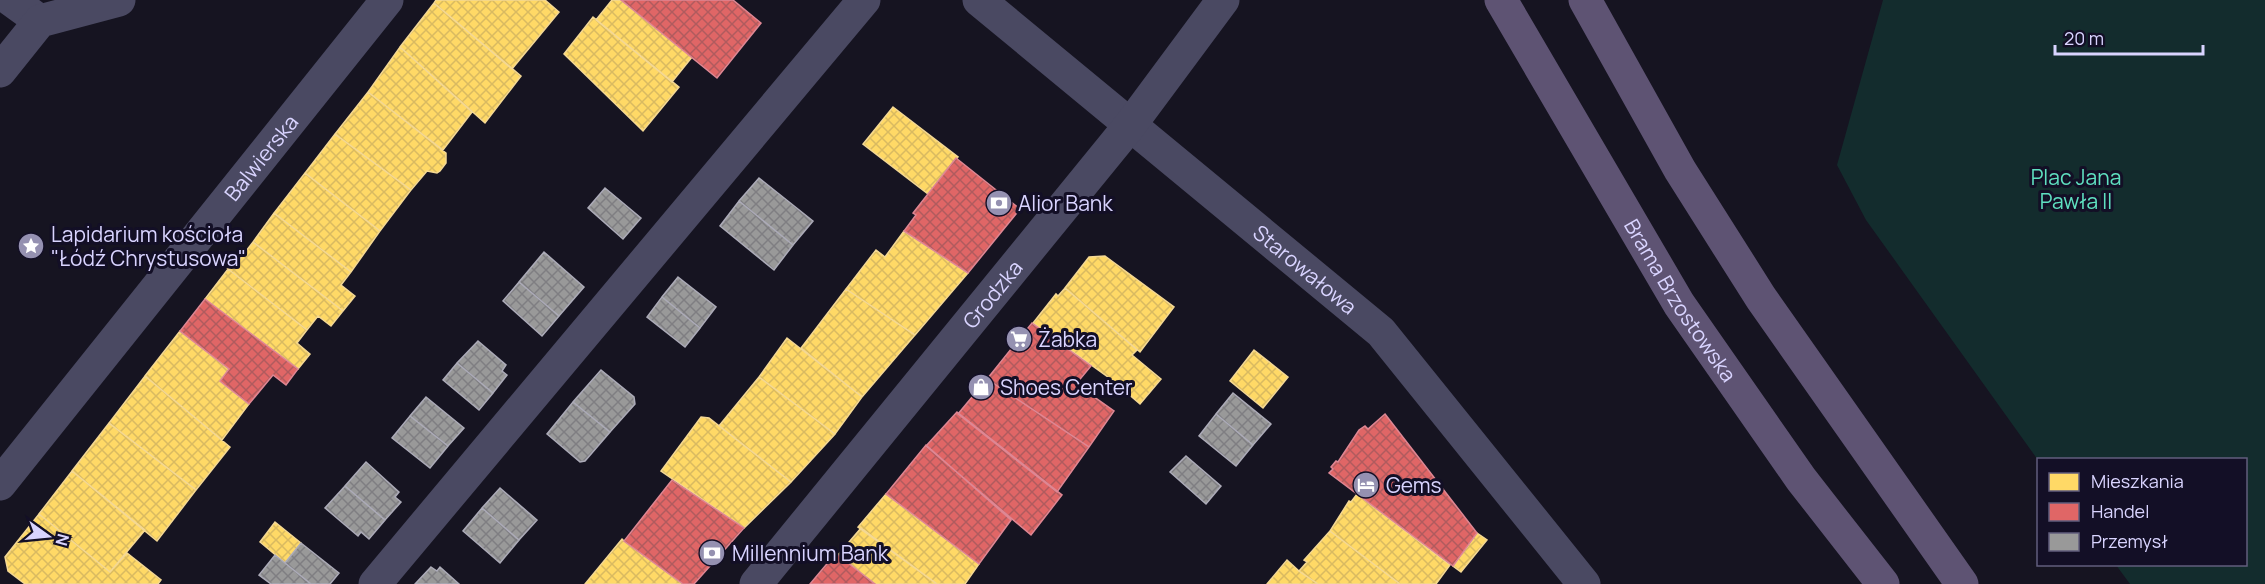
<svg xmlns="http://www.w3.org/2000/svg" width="2265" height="584" viewBox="0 0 2265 584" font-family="Manrope,sans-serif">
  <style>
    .green { fill: #132c2d }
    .homes { fill: url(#homes-cross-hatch); stroke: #f4d894; stroke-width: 1.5 }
    .shops { fill: url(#shops-cross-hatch); stroke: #de8794; stroke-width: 1.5 }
    .industry { fill: url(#industry-cross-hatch); stroke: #acabb8; stroke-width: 1.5 }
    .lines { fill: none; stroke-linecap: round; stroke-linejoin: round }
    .minor { stroke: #4a4962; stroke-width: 33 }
    .major { stroke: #5e5373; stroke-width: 33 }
    .labels { text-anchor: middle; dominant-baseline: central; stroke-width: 6; stroke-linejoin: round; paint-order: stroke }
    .street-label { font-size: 21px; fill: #d9d4ff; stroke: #130f26 }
    .park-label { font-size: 21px; fill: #5fe0c0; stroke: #130f26 }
    .poi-label { font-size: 21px; fill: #d9d4ff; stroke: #130f26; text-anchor: start }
  </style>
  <defs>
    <pattern id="homes-cross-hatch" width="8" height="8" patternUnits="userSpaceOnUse" patternTransform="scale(1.5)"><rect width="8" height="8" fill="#ffd966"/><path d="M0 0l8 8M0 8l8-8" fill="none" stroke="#d9ba61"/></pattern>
    <pattern id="shops-cross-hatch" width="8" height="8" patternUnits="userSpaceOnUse" patternTransform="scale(1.5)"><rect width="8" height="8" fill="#e06666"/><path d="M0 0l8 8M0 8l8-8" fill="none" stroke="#b05b5e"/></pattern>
    <pattern id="industry-cross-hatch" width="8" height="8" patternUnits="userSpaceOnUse" patternTransform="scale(1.5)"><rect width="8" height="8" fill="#999"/><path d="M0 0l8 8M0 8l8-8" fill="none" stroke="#7f7e82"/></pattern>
  </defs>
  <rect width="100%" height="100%" fill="#161421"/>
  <!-- green -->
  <path class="green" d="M1883 0H2265V584H2130L2116 565 2246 564V460H2038L1866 220 1837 165Z"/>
  <!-- homes -->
  <path class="homes" d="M436 0H545L559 12 512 69 434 3Z
    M612 0H621L692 57 672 82 596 20Z
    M434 3 521 76 485 123 400 47Z
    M593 17 679 87 643 131 564 54Z
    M400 47 472 112 443 150 368 92Z
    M368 92 446 153V163L440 171 437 173 427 171 411 190 335 134Z
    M893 107 958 157 928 194 863 144Z
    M335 134 411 190 380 231 305 173Z
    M305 173 380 231 351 272 274 213Z
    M274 213 351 272 341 285 355 296 343 311 253 242Z
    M904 231 968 273 915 335 846 289 876 250 885 257Z
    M253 242 343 311 331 326 318 316 307 330 228 269 233 268Z
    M1105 256 1174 307 1140 352 1065 288 1089 257Z
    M228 269 307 330 297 343 310 354 298 369 205 299Z
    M1065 288 1137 350 1132 355 1161 379 1140 404 1112 380 1033 323 1056 294 1058 296Z
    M846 289 915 335 862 397 801 348Z
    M180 331 229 369 220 381 249 404 222 440 145 376Z
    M787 338 862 397 835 434 759 377Z
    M1254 350 1288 377 1263 408 1230 381Z
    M145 376 230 447 196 490 109 423Z
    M759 377 835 434 791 482 719 426Z
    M701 417 709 418 791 482 744 528 661 471Z
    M109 423 196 490 157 541 72 471Z
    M72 471 145 530 110 572 39 514Z
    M886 494 979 564 965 584H937L858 527Z
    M1357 494 1450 565 1436 584H1400L1330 531 1349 501 1351 502Z
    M39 514 110 572 127 553 161 580 158 584H25L8 571 5 557Z
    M275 522 301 543 285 563 260 542Z
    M861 528 937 584H875L838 555Z
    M1330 531 1400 584H1318L1299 571 1307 562 1304 560Z
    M1477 533 1487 540 1461 572 1453 566Z
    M622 539 624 541 683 584H585Z
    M1287 560 1299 571 1318 584H1267Z"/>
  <!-- shops -->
  <path class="shops" d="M621 0H733L761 23 717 78Z
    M956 158 1020 209 968 273 904 231 916 215 913 213Z
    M205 299 298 369 286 385 273 375 249 404 220 381 229 369 180 331Z
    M1032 323 1091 366 1076 384 1114 411 1089 447 987 379Z
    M987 379 1089 447 1057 492 958 414Z
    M957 412 1062 495 1031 535 926 446Z
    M1385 414 1477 533 1453 566 1329 473 1333 469 1331 467 1336 461 1338 462 1359 430 1365 426 1368 429Z
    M926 445 1011 520 979 564 886 494Z
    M672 480 744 528 694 584H683L624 541Z
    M836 553 838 555 875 584H810Z"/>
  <!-- industry -->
  <path class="industry" d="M759 178 813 221 793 245 739 201Z
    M605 188 641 218 623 239 588 208Z
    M739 201 793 245 774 270 720 226Z
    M544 252 584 287 559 316 519 282Z
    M678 277 716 307 700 328 662 297Z
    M519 282 559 316 542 336 503 301Z
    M662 297 700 328 685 347 647 317Z
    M478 341 506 365 502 371 507 375 493 393 457 363Z
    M457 363 493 393 479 410 443 380Z
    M601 370 634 397 635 404 610 432 573 402Z
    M1233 393 1271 424 1253 445 1216 414Z
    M426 397 464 428 448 446 410 416Z
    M573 402 610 432 585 461 580 462 547 434Z
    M1216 414 1253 445 1236 466 1199 436Z
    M410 416 448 446 430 468 392 438Z
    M1186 456 1221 486 1206 504 1170 472Z
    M366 462 399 492 395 497 401 502 385 520 345 486Z
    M345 486 385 520 369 539 361 532 358 536 325 508Z
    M500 488 537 520 519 540 482 508Z
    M482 508 519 540 500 563 463 531Z
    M301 543 339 573 330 584H311L285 563Z
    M275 555 285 563 311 584H271L259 575Z
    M431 567 437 571 440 567 459 584H415Z"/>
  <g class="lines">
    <!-- minor -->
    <g class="minor">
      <path d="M11 0 40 21"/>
      <path id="s1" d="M979 0 1381 332 1584 584"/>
      <path d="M0 71 40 21 119 0"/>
      <path id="s2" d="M0 484 387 0"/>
      <path d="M375 584 864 0"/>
      <path id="s3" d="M756 584 1131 124 1223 0"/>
    </g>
    <!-- major -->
    <g class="major">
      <path id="s4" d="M1501 0 1679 304 1801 479 1883 584"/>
      <path d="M1585 0 1680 170 1761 298 1962 584"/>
    </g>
  </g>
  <!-- icons -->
  <defs>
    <symbol id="bank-disc" viewBox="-11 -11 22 22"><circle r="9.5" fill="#9591b1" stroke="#130f26"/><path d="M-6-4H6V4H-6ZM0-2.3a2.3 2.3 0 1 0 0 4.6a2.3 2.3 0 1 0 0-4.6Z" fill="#fff"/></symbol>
    <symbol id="sight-disc" viewBox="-11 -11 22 22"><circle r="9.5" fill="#9591b1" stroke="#130f26"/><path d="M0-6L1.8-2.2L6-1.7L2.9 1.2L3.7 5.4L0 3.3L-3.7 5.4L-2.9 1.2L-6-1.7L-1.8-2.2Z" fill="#fff"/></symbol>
    <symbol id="supermarket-disc" viewBox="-11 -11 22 22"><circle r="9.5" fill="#9591b1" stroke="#130f26"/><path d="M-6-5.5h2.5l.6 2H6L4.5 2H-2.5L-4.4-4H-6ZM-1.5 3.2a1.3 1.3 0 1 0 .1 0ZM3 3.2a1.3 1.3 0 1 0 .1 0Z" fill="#fff"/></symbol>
    <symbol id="shop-disc" viewBox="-11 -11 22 22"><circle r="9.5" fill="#9591b1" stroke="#130f26"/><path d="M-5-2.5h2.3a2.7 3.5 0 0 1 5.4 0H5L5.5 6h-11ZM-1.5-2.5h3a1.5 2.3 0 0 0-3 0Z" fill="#fff"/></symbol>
    <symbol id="hotel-disc" viewBox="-11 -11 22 22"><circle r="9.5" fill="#9591b1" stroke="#130f26"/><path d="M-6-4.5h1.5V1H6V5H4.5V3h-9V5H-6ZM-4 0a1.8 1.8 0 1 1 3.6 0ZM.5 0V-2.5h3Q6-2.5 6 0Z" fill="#fff"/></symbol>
  </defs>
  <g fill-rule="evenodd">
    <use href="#bank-disc" x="984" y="188" width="30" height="30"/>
    <use href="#sight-disc" x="16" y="231" width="30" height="30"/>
    <use href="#supermarket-disc" x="1004" y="324" width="30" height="30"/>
    <use href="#shop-disc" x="966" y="372" width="30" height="30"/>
    <use href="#hotel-disc" x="1351" y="470" width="30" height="30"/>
    <use href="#bank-disc" x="697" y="538" width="30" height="30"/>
  </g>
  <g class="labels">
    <!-- street labels -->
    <g class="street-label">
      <text stroke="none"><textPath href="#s2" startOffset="418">Balwierska</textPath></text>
      <text stroke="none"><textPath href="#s1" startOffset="423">Starowałowa</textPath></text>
      <text stroke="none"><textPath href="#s3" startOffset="374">Grodzka</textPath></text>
      <text stroke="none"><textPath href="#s4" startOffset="350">Brama Brzostowska</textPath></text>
    </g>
    <!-- park labels -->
    <g class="park-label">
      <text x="2076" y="177">Plac Jana<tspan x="2076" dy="24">Pawła II</tspan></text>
    </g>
    <!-- poi labels -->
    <g class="poi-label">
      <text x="1018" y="203">Alior Bank</text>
      <text x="51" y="234">Lapidarium kościoła<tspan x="51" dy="24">"Łódź Chrystusowa"</tspan></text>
      <text x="1038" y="339">Żabka</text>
      <text x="1000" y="387">Shoes Center</text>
      <text x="1386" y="485">Gems</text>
      <text x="732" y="553">Millennium Bank</text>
    </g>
  </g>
  <!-- legend -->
  <rect x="2037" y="458" width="210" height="108" fill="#130f26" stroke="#625e7d" stroke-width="1.5"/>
  <rect x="2049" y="473" width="30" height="18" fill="#ffd966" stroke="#625e7d" stroke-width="1.5"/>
  <text x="2091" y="488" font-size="18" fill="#d9d4ff">Mieszkania</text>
  <rect x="2049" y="503" width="30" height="18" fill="#e06666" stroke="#625e7d" stroke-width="1.5"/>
  <text x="2091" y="518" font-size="18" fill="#d9d4ff">Handel</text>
  <rect x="2049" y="533" width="30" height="18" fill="#999999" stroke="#625e7d" stroke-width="1.5"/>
  <text x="2091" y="548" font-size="18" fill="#d9d4ff">Przemysł</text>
  <!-- north arrow -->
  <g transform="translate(48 536) rotate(105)" stroke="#130f26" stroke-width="4.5" paint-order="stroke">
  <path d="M0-4.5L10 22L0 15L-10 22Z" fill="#d9d4ff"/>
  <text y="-9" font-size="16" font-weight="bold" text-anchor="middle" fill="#d9d4ff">N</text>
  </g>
  <!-- scale -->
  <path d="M2055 45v9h148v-9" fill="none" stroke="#d9d4ff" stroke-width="3"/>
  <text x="2064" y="45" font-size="18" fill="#d9d4ff" stroke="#130f26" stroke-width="4.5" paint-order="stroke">20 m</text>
</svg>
